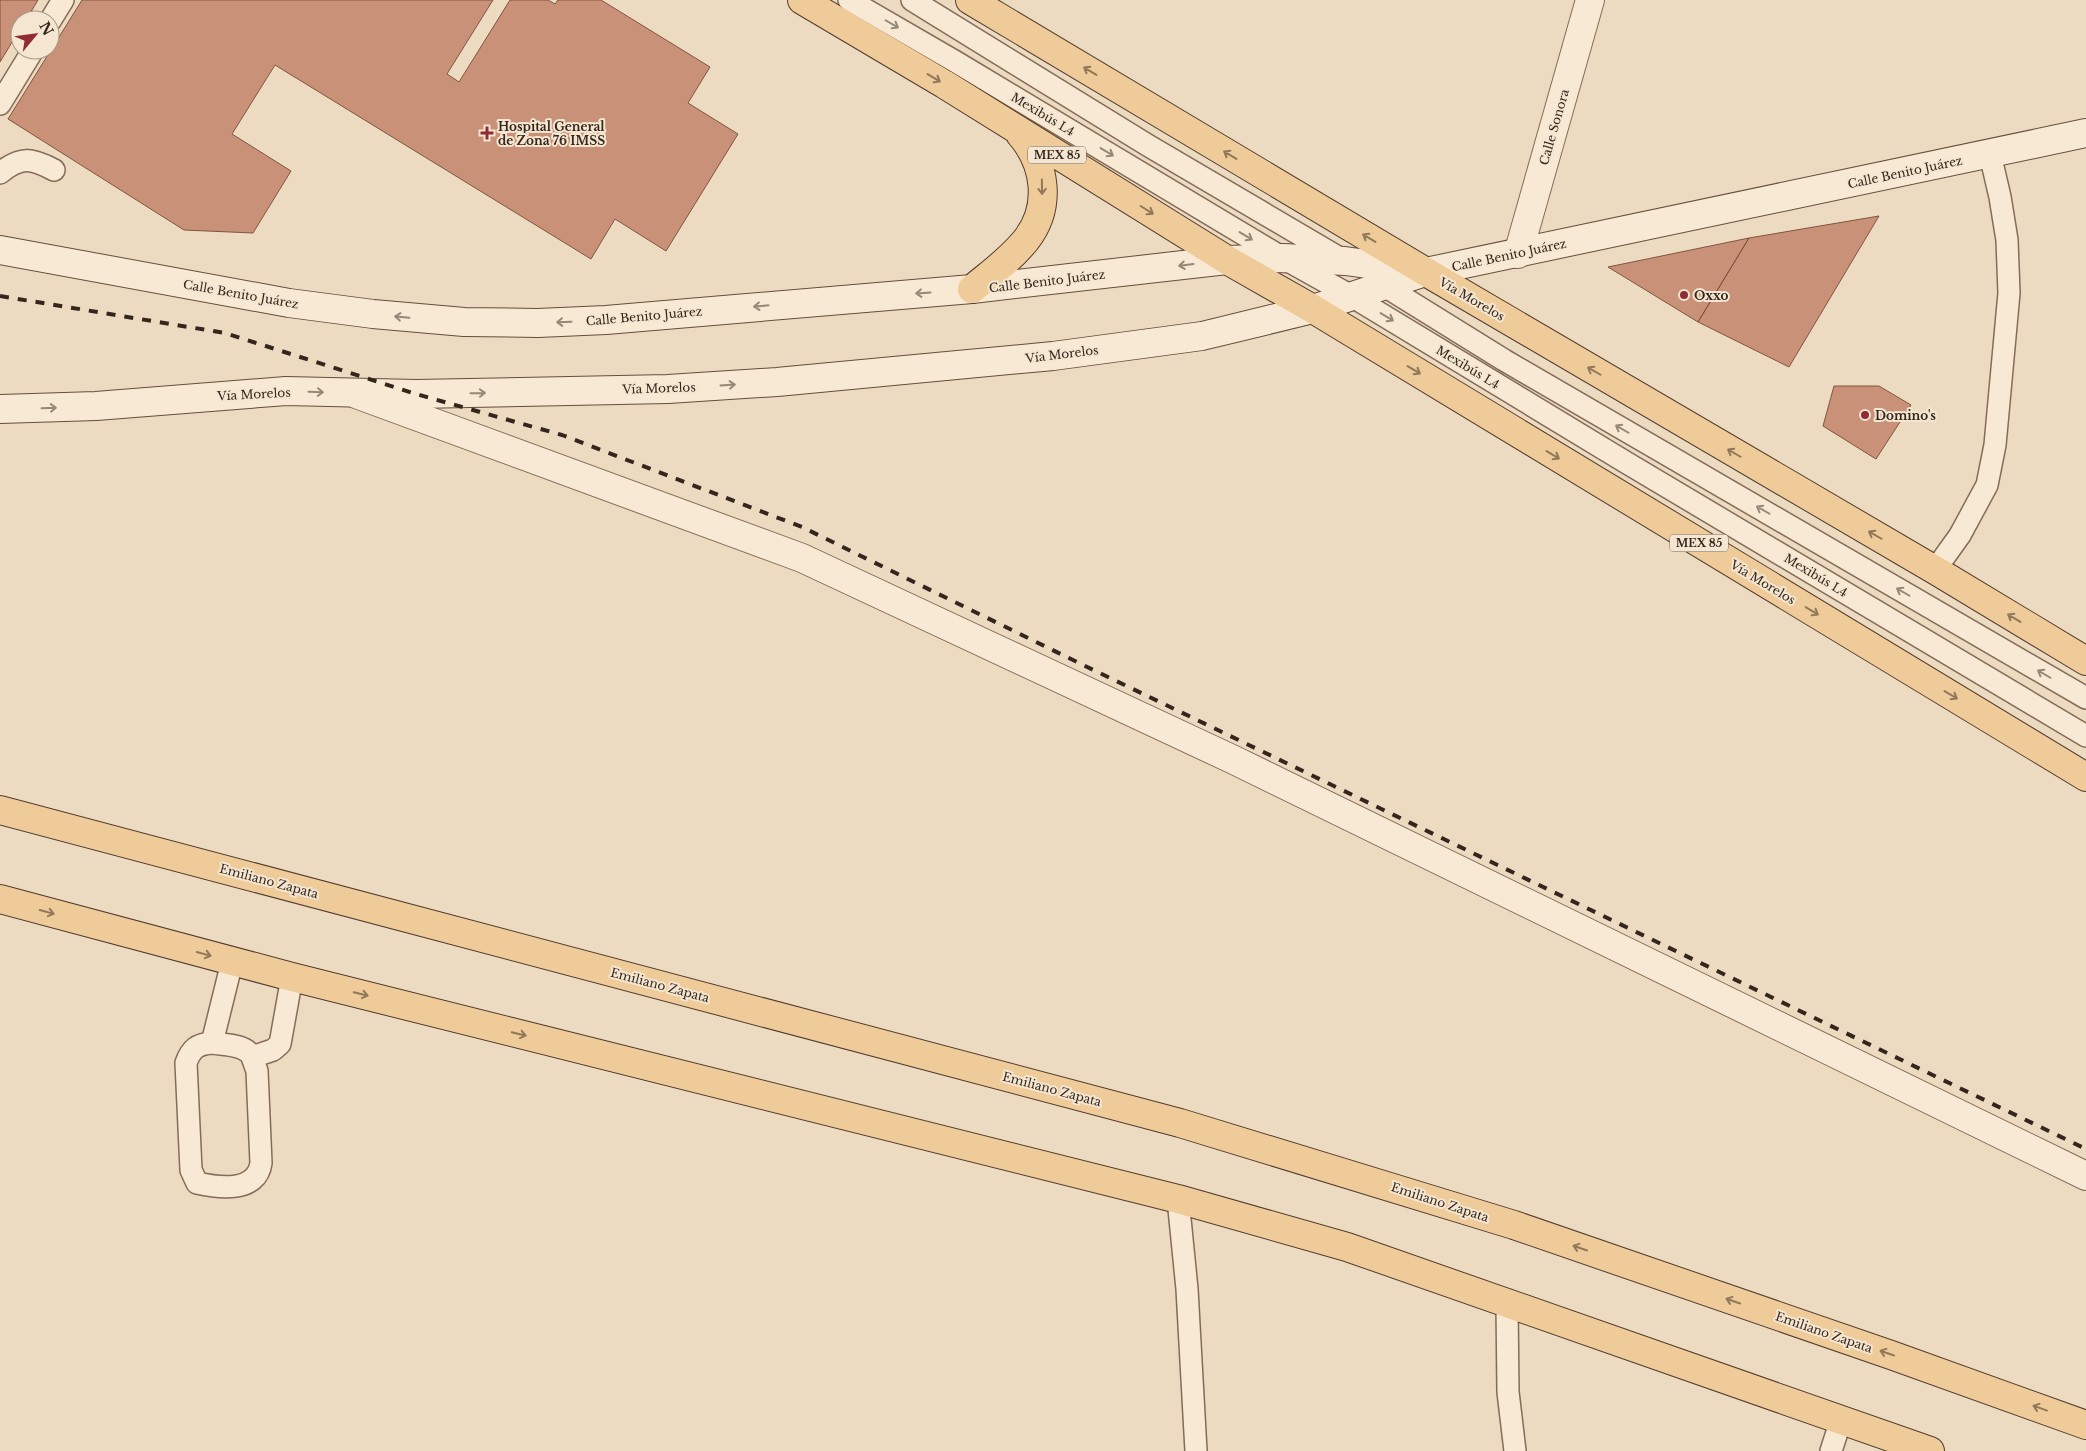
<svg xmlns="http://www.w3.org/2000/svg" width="2086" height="1451" viewBox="0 0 2086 1451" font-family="'Libre Baskerville',serif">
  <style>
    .building { fill: #c99278; stroke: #825440 }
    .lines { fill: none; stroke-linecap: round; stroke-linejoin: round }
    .service-casing { stroke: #846c59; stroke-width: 24 }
    .minor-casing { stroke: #846c59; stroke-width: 30 }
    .secondary-casing { stroke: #664d3d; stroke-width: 30 }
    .primary-casing { stroke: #523b2e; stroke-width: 30 }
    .service { stroke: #f7e9d3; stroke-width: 21 }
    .minor { stroke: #f7e9d3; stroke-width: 28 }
    .secondary { stroke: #f7e9d3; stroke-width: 28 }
    .primary { stroke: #eecb99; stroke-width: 28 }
    .rail { stroke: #34261d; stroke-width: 4; stroke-dasharray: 9 9; stroke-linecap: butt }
    .oneway { stroke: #968878 }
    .oneway2 { stroke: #91785b }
    .poi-dot { fill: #912c36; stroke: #f4e6d0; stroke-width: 2 }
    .labels { text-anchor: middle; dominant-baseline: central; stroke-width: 4; stroke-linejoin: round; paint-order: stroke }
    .shield { fill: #f4e6d0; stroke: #6e6053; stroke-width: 1 }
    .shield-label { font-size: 11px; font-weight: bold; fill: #34261d }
    .street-label { font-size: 12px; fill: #34261d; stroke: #f4e6d0 }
    .poi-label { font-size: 12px; font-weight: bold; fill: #34261d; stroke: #f4e6d0; text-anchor: start }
  </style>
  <rect width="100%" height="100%" fill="#ecdbc1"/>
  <!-- building -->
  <path class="building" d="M0 0H38L26 20H20V29L0 62Z
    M82 0H493L447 74 459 82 510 0H548L555 4 558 0H601L710 67 688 103 738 134 666 251 615 219 591 259 275 65 232 134 291 171 253 233 184 230 8 119Z
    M1879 216 1789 367 1698 322 1749 238Z
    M1749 238 1698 322 1608 267Z
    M1834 386H1879L1911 405 1876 459 1823 426Z"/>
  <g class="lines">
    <defs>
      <path id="service" d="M849 0 956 62 1283 258 1353 297 1627 463 2086 736
        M912 0 1149 146 1343 260
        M50 21 63 0
        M0 104 33 50
        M0 173C21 156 31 158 54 170
        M1375 280 1504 360 2086 698
        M1935 570 1960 535 1987 485 1995 445 2009 293 2007 240 2000 197 1990 154
        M232 962 212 1043C197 1044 191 1049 186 1063L191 1170 197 1183C219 1188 257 1193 261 1163L257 1071 252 1057 273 1050 280 1044 292 977
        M212 1043C225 1045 246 1044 252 1057
        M1178 1199 1187 1289 1196 1451
        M1507 1305 1508 1392 1515 1451
        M1831 1451 1841 1420"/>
      <path id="minor" d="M1518 254 1590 0
        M356 394 802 558 1234 760 2086 1176"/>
      <path id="secondary" d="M0 250 289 303 373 314 464 322 538 323 606 320 972 289 1227 260 1283 258 1345 261 1426 272 2086 133
        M0 409 96 406 286 391 416 394 668 389 777 382 1053 356 1202 336 1313 309 1419 274"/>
      <path id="primary" d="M802 0 944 84 1227 260 1313 309 2086 777
        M970 0 1426 272 1935 570 2086 661
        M972 289C990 274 1011 259 1026 240 1052 207 1046 164 1020 134
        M0 810 1180 1123 1514 1225 1891 1355 2086 1425
        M0 899 292 977 1178 1199 1347 1247 1930 1451"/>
    </defs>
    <!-- service casing -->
    <use href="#service" class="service-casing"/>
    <!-- minor casing -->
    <use href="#minor" class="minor-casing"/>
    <!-- secondary casing -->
    <use href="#secondary" class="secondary-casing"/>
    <!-- primary casing -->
    <use href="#primary" class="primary-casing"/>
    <!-- service -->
    <use href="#service" class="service"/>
    <!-- minor -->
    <use href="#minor" class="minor"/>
    <!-- secondary -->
    <use href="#secondary" class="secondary"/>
    <!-- primary -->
    <use href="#primary" class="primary"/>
    <!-- rail -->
    <path class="rail" d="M0 296 225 333 416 394 562 435 802 527 1079 663 2086 1149"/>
  </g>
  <!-- one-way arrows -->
  <defs><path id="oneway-shaft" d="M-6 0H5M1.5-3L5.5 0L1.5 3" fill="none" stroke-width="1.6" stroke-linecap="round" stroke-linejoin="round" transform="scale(1.25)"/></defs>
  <g class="oneway">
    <use href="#oneway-shaft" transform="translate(892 24) rotate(30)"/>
    <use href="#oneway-shaft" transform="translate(1107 152) rotate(31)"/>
    <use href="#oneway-shaft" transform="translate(1246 236) rotate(31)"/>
    <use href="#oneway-shaft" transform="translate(1186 265) rotate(173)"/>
    <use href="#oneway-shaft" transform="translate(923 293) rotate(176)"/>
    <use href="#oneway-shaft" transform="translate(761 306) rotate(175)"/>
    <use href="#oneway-shaft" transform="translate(402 317) rotate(-175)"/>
    <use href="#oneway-shaft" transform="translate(1387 317) rotate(31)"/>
    <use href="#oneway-shaft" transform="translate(564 322) rotate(178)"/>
    <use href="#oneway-shaft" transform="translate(728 385) rotate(-4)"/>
    <use href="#oneway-shaft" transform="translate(316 392) rotate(2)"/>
    <use href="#oneway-shaft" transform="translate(478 393) rotate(-1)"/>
    <use href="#oneway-shaft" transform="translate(49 408) rotate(-2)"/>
    <use href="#oneway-shaft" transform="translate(1622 429) rotate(-150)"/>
    <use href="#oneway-shaft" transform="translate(1763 510) rotate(-150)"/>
    <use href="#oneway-shaft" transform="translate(1903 592) rotate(-150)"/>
    <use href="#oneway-shaft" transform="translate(2044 674) rotate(-150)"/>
  </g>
  <g class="oneway2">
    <use href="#oneway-shaft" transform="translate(1090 71) rotate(-149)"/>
    <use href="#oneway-shaft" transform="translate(934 78) rotate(31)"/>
    <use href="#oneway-shaft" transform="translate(1230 155) rotate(-149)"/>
    <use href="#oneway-shaft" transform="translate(1042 187) rotate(89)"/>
    <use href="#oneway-shaft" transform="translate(1147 210) rotate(32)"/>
    <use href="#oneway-shaft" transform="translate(1369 238) rotate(-149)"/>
    <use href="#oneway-shaft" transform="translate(1414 370) rotate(31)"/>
    <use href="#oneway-shaft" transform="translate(1594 371) rotate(-150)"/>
    <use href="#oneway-shaft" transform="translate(1734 453) rotate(-150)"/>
    <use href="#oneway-shaft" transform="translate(1553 455) rotate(31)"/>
    <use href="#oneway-shaft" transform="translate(1875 535) rotate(-150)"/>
    <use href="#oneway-shaft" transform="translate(1812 611) rotate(31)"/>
    <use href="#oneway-shaft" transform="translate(2014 618) rotate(-149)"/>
    <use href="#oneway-shaft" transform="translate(1951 695) rotate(31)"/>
    <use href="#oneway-shaft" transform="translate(47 912) rotate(15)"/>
    <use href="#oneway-shaft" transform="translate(204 954) rotate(15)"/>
    <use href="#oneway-shaft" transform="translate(361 994) rotate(14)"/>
    <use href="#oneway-shaft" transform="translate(519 1034) rotate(14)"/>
    <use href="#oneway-shaft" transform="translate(1580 1248) rotate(-161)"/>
    <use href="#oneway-shaft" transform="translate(1733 1301) rotate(-161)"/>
    <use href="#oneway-shaft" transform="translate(1887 1353) rotate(-161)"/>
    <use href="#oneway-shaft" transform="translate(2040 1408) rotate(-160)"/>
  </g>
  <!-- markers -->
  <g class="poi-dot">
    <path d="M484.5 125.5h5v5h5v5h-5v5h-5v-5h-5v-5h5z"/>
    <circle cx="1684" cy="295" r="5"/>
    <circle cx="1865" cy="415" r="5"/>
  </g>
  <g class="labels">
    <!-- shield labels -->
    <g class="shield">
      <rect x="1028" y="146.5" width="58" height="17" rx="4"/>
      <rect x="1670" y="534.5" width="58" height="17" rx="4"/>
    </g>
    <g class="shield-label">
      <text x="1057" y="155">MEX 85</text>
      <text x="1699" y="543">MEX 85</text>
    </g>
    <!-- street labels -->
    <g class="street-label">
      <text transform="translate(1043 114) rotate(31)">Mexibús L4</text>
      <text transform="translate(1554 127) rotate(-74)">Calle Sonora</text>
      <text transform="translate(1905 172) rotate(-12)">Calle Benito Juárez</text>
      <text transform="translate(1509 255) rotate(-12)">Calle Benito Juárez</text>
      <text transform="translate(1047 281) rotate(-7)">Calle Benito Juárez</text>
      <text transform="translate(241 294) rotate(10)">Calle Benito Juárez</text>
      <text transform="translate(1472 299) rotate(30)">Vía Morelos</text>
      <text transform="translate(644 316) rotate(-5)">Calle Benito Juárez</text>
      <text transform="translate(1062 354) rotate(-7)">Vía Morelos</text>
      <text transform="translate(1468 367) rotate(31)">Mexibús L4</text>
      <text transform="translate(659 388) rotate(-2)">Vía Morelos</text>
      <text transform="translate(254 394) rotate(-3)">Vía Morelos</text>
      <text transform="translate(1816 575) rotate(31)">Mexibús L4</text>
      <text transform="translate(1763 582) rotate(31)">Vía Morelos</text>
      <text transform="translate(269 881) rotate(15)">Emiliano Zapata</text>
      <text transform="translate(660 985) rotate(15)">Emiliano Zapata</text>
      <text transform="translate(1052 1089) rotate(15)">Emiliano Zapata</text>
      <text transform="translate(1440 1202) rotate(18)">Emiliano Zapata</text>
      <text transform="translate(1824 1332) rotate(19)">Emiliano Zapata</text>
    </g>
    <!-- poi labels -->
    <g class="poi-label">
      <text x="498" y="126">Hospital General<tspan x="498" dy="14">de Zona 76 IMSS</tspan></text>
      <text x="1694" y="295">Oxxo</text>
      <text x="1875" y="415">Domino's</text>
    </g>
  </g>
  <!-- north arrow -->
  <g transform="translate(35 35) rotate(61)"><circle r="24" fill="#f4e6d0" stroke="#a79988"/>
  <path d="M0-4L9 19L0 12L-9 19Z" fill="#912c36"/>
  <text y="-8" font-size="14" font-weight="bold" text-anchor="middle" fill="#34261d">N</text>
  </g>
</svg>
